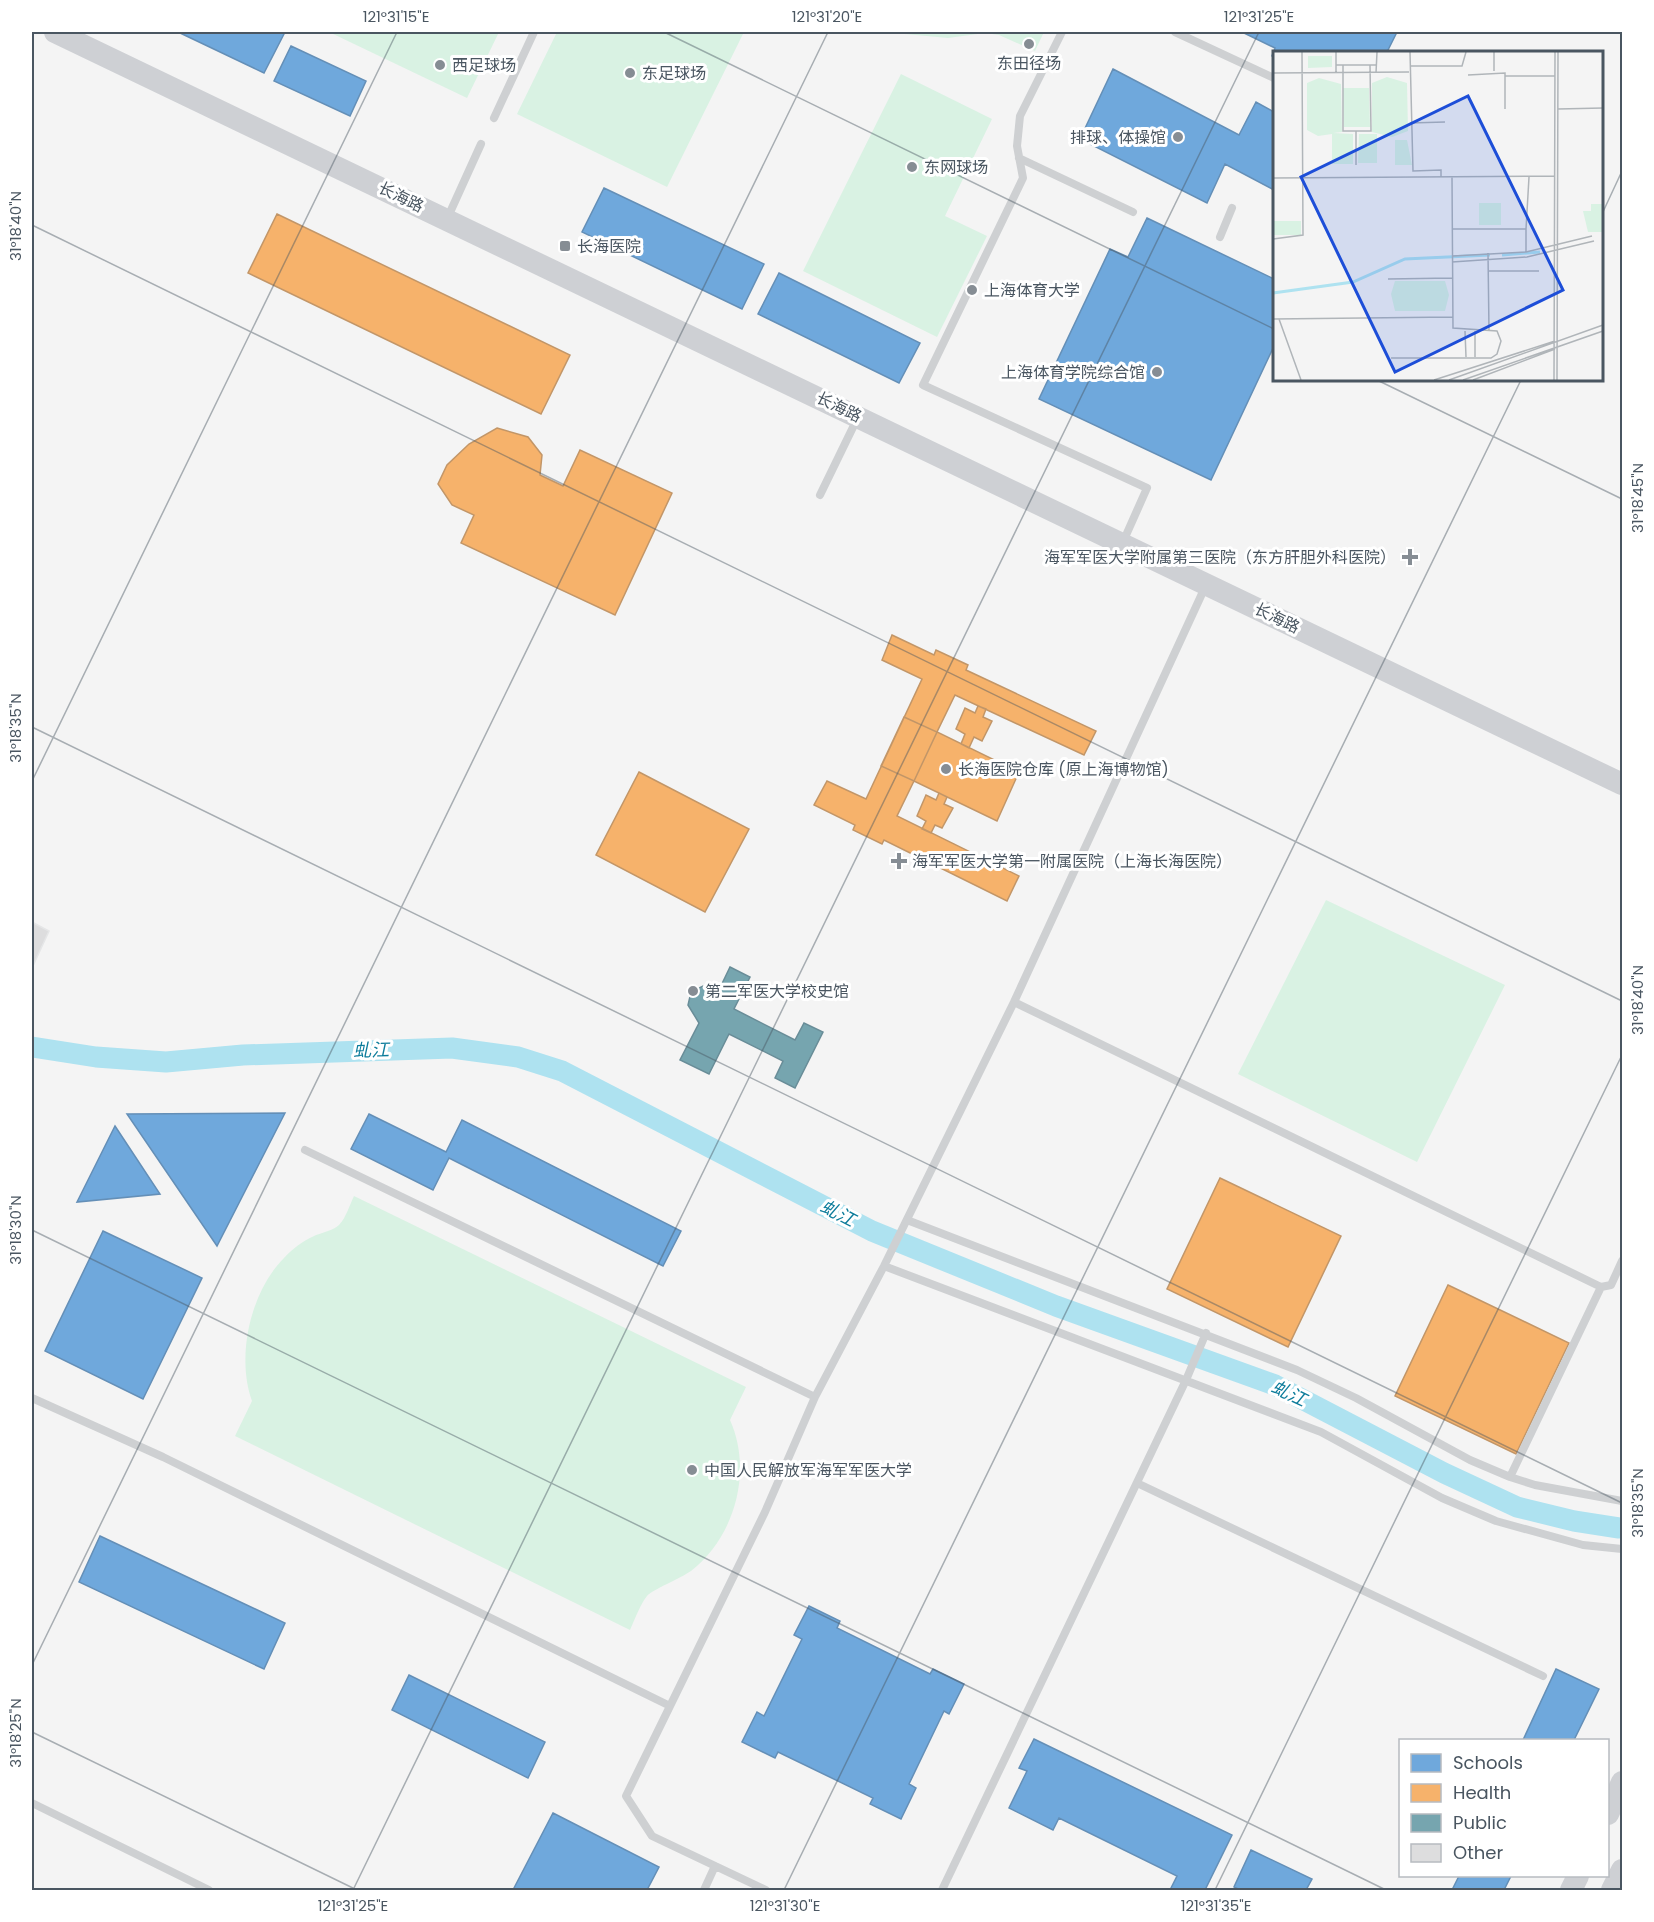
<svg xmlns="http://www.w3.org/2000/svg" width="1654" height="1922" viewBox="0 0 1654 1922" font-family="Poppins,'Noto Sans SC',sans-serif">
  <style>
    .green { fill: #d9f2e3 }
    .schools { fill: #6fa8dc; stroke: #648fb7; stroke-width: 1.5 }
    .health { fill: #f6b26b; stroke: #c29668; stroke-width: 1.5 }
    .public { fill: #76a5af; stroke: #698d98; stroke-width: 1.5 }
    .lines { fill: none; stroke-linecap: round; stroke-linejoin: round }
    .canal { stroke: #aee2f0; stroke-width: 21 }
    .building { fill: #ddddde; stroke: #e5e6e7; stroke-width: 1.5 }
    .lane { stroke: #ced0d2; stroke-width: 8 }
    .secondary { stroke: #ced0d4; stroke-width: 22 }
    .ticks { fill: none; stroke: #4a5661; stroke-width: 1.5; stroke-opacity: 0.45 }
    .poi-dot { fill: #868d94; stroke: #fff; stroke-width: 2 }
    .labels { text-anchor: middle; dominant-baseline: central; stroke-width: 6; stroke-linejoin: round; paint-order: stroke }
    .poi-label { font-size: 16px; fill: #4a5661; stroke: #fff; text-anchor: start }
    .street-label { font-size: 16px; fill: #4a5661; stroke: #fff }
    .water-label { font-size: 18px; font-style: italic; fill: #0c7c9b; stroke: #fff }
    .inset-river { fill: none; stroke: #aee2f0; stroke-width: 3 }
    .inset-road { fill: none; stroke: #b0b5b9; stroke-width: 1.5 }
    .view { fill: #1d4ed8; fill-opacity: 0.15; stroke: #1d4ed8; stroke-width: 3 }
    .inset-edge { fill: none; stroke: #4a5661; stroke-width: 3 }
    .neatline { fill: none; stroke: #4a5661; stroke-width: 2 }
    .ticks-label { font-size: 15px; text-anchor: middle; fill: #4a5661 }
  </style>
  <rect width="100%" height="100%" fill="#f4f4f4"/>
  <!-- green -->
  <path class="green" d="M329 32H499L467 98Z
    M557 32H744L667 187 517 114Z
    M883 32H1044L1035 51 999 35 985 33 948 38Z
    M901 74 992 119 945 216 987 236 937 337 803 271Z
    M1326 900 1505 985 1417 1162 1238 1074Z
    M354 1196 746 1387 730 1420C753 1471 735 1537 691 1571 681 1578 652 1590 647 1596 640 1605 635 1619 630 1630L235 1436 252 1401C236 1357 250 1292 284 1258 292 1249 303 1241 314 1236 321 1233 334 1230 339 1225 346 1218 350 1204 354 1196Z"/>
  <!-- schools -->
  <path class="schools" d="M178 32H285L264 73Z
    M1242 32H1397L1387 52H1274V57L1272 56 1275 48Z
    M291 46 366 81 350 116 274 81Z
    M1113 69 1239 135 1256 102 1274 112V190L1225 164 1207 203 1080 139Z
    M604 188 764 264 742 309 582 232Z
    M1147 218 1274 279V346L1211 480 1039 399 1110 249 1128 257Z
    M779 273 920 343 899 383 758 314Z
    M285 1113 217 1246 127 1114Z
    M369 1114 446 1152 462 1120 681 1231 663 1266 449 1158 433 1190 351 1149Z
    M115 1126 160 1194 77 1202Z
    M103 1231 202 1278 143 1399 45 1351Z
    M100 1536 285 1623 264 1669 79 1582Z
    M809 1606 840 1621 837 1628 930 1674 933 1669 964 1684 949 1714 944 1711 909 1784 916 1788 901 1819 870 1804 873 1798 778 1752 775 1758 742 1742 757 1712 764 1716 802 1639 794 1635Z
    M1556 1669 1599 1689 1574 1740H1523Z
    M409 1675 545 1742 528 1778 392 1710Z
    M1034 1739 1232 1835 1205 1890H1170L1177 1876 1059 1818 1053 1830 1009 1808 1027 1771 1019 1768Z
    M553 1813 659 1867 647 1890H513Z
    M1251 1850 1312 1879 1306 1890H1240L1234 1887Z
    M1459 1876H1511L1504 1890H1452Z"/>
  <!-- health -->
  <path class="health" d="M277 214 570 355 541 414 248 273Z
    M497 428 528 437 542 455 540 475 563 486 580 450 672 493 615 615 461 543 474 515 452 505 438 484 447 465 469 444Z
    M892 635 934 655 936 650 968 665 966 670 1096 731 1084 755 955 695 937 732 1019 772 997 821 914 781 897 816 1019 876 1007 901 884 840 882 844 853 830 855 825 814 805 827 781 866 799 922 679 882 660Z
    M978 706 986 709 983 717 992 721 982 741 974 737 969 748 961 744 965 734 956 729 965 708 975 713Z
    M904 717 937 732 914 781 881 766Z
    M639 772 749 829 705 912 596 855Z
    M939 793 947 797 944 804 953 808 942 828 935 825 931 833 922 829 926 821 917 816 926 795 936 800Z
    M1220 1178 1341 1236 1288 1347 1167 1289Z
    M1448 1285 1569 1343 1516 1454 1395 1396Z"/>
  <!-- public -->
  <path class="public" d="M730 967 750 977 734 1009 795 1040 804 1023 823 1032 795 1088 775 1078 783 1061 729 1034 709 1074 680 1060 699 1023 688 1005 691 992 703 986 717 994Z"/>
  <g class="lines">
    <!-- canal -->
    <path class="canal" d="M32 1047 96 1057 166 1062 243 1055 452 1048 518 1057 562 1071 872 1231 1056 1306 1275 1385 1444 1473 1517 1507 1574 1521 1619 1528"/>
  </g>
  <!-- building -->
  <path class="building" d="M32 922 49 931 32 968Z"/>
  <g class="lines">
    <!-- lane -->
    <path class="lane" d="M1062 32 1020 116 1017 146 1023 178 923 385 1147 488 1123 542
      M1175 32 1274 78
      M494 118 534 32
      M1019 158 1133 212
      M447 219 481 144
      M1220 237 1232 208
      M820 495 857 419
      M1014 1002 1601 1287 1510 1477
      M305 1150 815 1397
      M907 1220 1297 1370 1356 1398 1470 1460 1510 1477 1535 1485 1622 1501
      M884 1266 1321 1432 1442 1498 1496 1521 1583 1545 1622 1549
      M1601 1287 1611 1285 1622 1261
      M32 1398 163 1457 670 1706
      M1137 1483 1543 1676
      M32 1803 209 1890
      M704 1890 715 1866
      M766 1890 652 1836 626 1796 765 1512 815 1397 884 1266 1014 1002 1206 585
      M942 1890 1186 1380 1206 1333"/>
    <!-- secondary -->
    <path class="secondary" d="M55 32 1622 784
      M1608 1814 1622 1782
      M1571 1890 1578 1876
      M1612 1890 1622 1870"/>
  </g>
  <!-- ticks -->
  <path class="ticks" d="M664 32 1274 329M1602 214 1622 171M32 225 1622 1001M1377 380 1622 499M32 727 1622 1503M32 781 397 32M32 1230 1386 1890M32 1665 828 32M32 1732 357 1890M353 1890 1259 32M784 1890 1521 380M1215 1890 1622 1055"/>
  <!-- markers -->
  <g class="poi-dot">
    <circle cx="1029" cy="44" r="6"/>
    <circle cx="440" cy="65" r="6"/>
    <circle cx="630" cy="73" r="6"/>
    <circle cx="1178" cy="137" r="6"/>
    <circle cx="912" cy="167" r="6"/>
    <rect x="559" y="240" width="12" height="12" rx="3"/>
    <circle cx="972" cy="290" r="6"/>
    <circle cx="1157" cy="372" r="6"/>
    <path d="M1407 548h6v6h6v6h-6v6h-6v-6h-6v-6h6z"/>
    <circle cx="946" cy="769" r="6"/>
    <path d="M896 852h6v6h6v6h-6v6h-6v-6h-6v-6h6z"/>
    <circle cx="693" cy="991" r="6"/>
    <circle cx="692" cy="1470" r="6"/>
  </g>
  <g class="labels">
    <!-- poi labels -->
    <g class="poi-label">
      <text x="1029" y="63" text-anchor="middle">东田径场</text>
      <text x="452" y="65">西足球场</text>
      <text x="642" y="73">东足球场</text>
      <text x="1166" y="137" text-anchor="end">排球、体操馆</text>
      <text x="924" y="167">东网球场</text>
      <text x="577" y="246">长海医院</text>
      <text x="984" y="290">上海体育大学</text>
      <text x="1145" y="372" text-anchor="end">上海体育学院综合馆</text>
      <text x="1396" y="557" text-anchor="end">海军军医大学附属第三医院（东方肝胆外科医院）</text>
      <text x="958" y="769">长海医院仓库 (原上海博物馆)</text>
      <text x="912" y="861">海军军医大学第一附属医院（上海长海医院）</text>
      <text x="705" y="991">第二军医大学校史馆</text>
      <text x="704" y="1470">中国人民解放军海军军医大学</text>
    </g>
    <!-- street labels -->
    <g class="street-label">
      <text transform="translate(401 197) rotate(26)">长海路</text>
      <text transform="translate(839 407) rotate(26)">长海路</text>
      <text transform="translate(1277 618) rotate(26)">长海路</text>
    </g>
    <!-- water labels -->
    <g class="water-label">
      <text transform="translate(371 1050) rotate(-2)">虬江</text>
      <text transform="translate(838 1213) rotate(27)">虬江</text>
      <text transform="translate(1289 1393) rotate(25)">虬江</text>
    </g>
  </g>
  <!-- overview -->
  <g transform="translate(1273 51)">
    <rect width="330" height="330" fill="#f4f4f4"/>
    <path d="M35 5H59V16L35 17ZM114 26 134 32 135 80 119 86 99 81V32ZM46 27 68 33 69 81 60 82 80 83V113H59V83L45 85 34 79V32ZM70 37H96L97 76H71ZM86 83H104V112H85ZM122 89H134L139 114H122ZM206 152H228V174H206ZM318 153H330V181H315L310 160H318ZM0 170H28V184H0ZM122 230H172L176 244 172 260H122L118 243Z" fill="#d9f2e3"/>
    <path class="inset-river" d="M229 204 267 201M0 242 80 231 132 208 217 204"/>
    <path class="inset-road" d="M63 1V22M137 1 140 120 168 119V126M63 14H103M70 14V80H98L97 14M137 15H189L193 1M221 20V1M0 22 136 21M103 22 104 1M195 24 232 22V58M232 25H282M285 58 330 57M137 72 172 71M83 80V114M0 127 282 125M180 178H253V201M253 178 256 126M0 188 30 184 29 1M215 202 216 280M180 205 253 201 319 185M179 211 254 206 321 190M216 220H266M115 228 179 227M0 268 180 266M6 268 28 329M192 280 193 306M202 280V306M118 307H218L224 303 228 290 224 280 180 277 179 126M161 329 282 290M176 329 330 274M190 329 330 280M200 329 282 298M281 329 282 1M284 329 285 1"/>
    <path class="view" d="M195 45 290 239 122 321 28 126Z"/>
    <rect width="330" height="330" class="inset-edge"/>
  </g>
  <!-- border -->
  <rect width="1654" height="1922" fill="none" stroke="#ffffff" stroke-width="66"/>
  <!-- legend -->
  <rect x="1399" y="1739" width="210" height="138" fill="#ffffff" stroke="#b7bbc0" stroke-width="1.5"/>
  <rect x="1411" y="1754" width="30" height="18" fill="#6fa8dc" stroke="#b7bbc0" stroke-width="1.5"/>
  <text x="1453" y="1769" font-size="18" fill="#4a5661">Schools</text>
  <rect x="1411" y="1784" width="30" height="18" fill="#f6b26b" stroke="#b7bbc0" stroke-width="1.5"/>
  <text x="1453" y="1799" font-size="18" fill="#4a5661">Health</text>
  <rect x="1411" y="1814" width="30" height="18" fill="#76a5af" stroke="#b7bbc0" stroke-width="1.5"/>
  <text x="1453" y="1829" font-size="18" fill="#4a5661">Public</text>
  <rect x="1411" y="1844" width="30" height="18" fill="#ddddde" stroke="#b7bbc0" stroke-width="1.5"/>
  <text x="1453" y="1859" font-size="18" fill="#4a5661">Other</text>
  <rect x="33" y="33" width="1588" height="1856" class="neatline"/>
  <g class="ticks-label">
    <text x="396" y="22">121°31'15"E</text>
    <text x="827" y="22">121°31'20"E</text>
    <text x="1259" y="22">121°31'25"E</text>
    <text transform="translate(16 226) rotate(-90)" y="5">31°18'40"N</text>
    <text transform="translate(1638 498) rotate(-90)" y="5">31°18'45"N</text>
    <text transform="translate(16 728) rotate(-90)" y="5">31°18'35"N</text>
    <text transform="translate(1638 1000) rotate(-90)" y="5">31°18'40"N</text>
    <text transform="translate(16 1230) rotate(-90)" y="5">31°18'30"N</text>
    <text transform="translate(1638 1503) rotate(-90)" y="5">31°18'35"N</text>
    <text transform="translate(16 1733) rotate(-90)" y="5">31°18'25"N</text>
    <text x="353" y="1911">121°31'25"E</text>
    <text x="785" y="1911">121°31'30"E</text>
    <text x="1216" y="1911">121°31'35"E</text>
  </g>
</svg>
